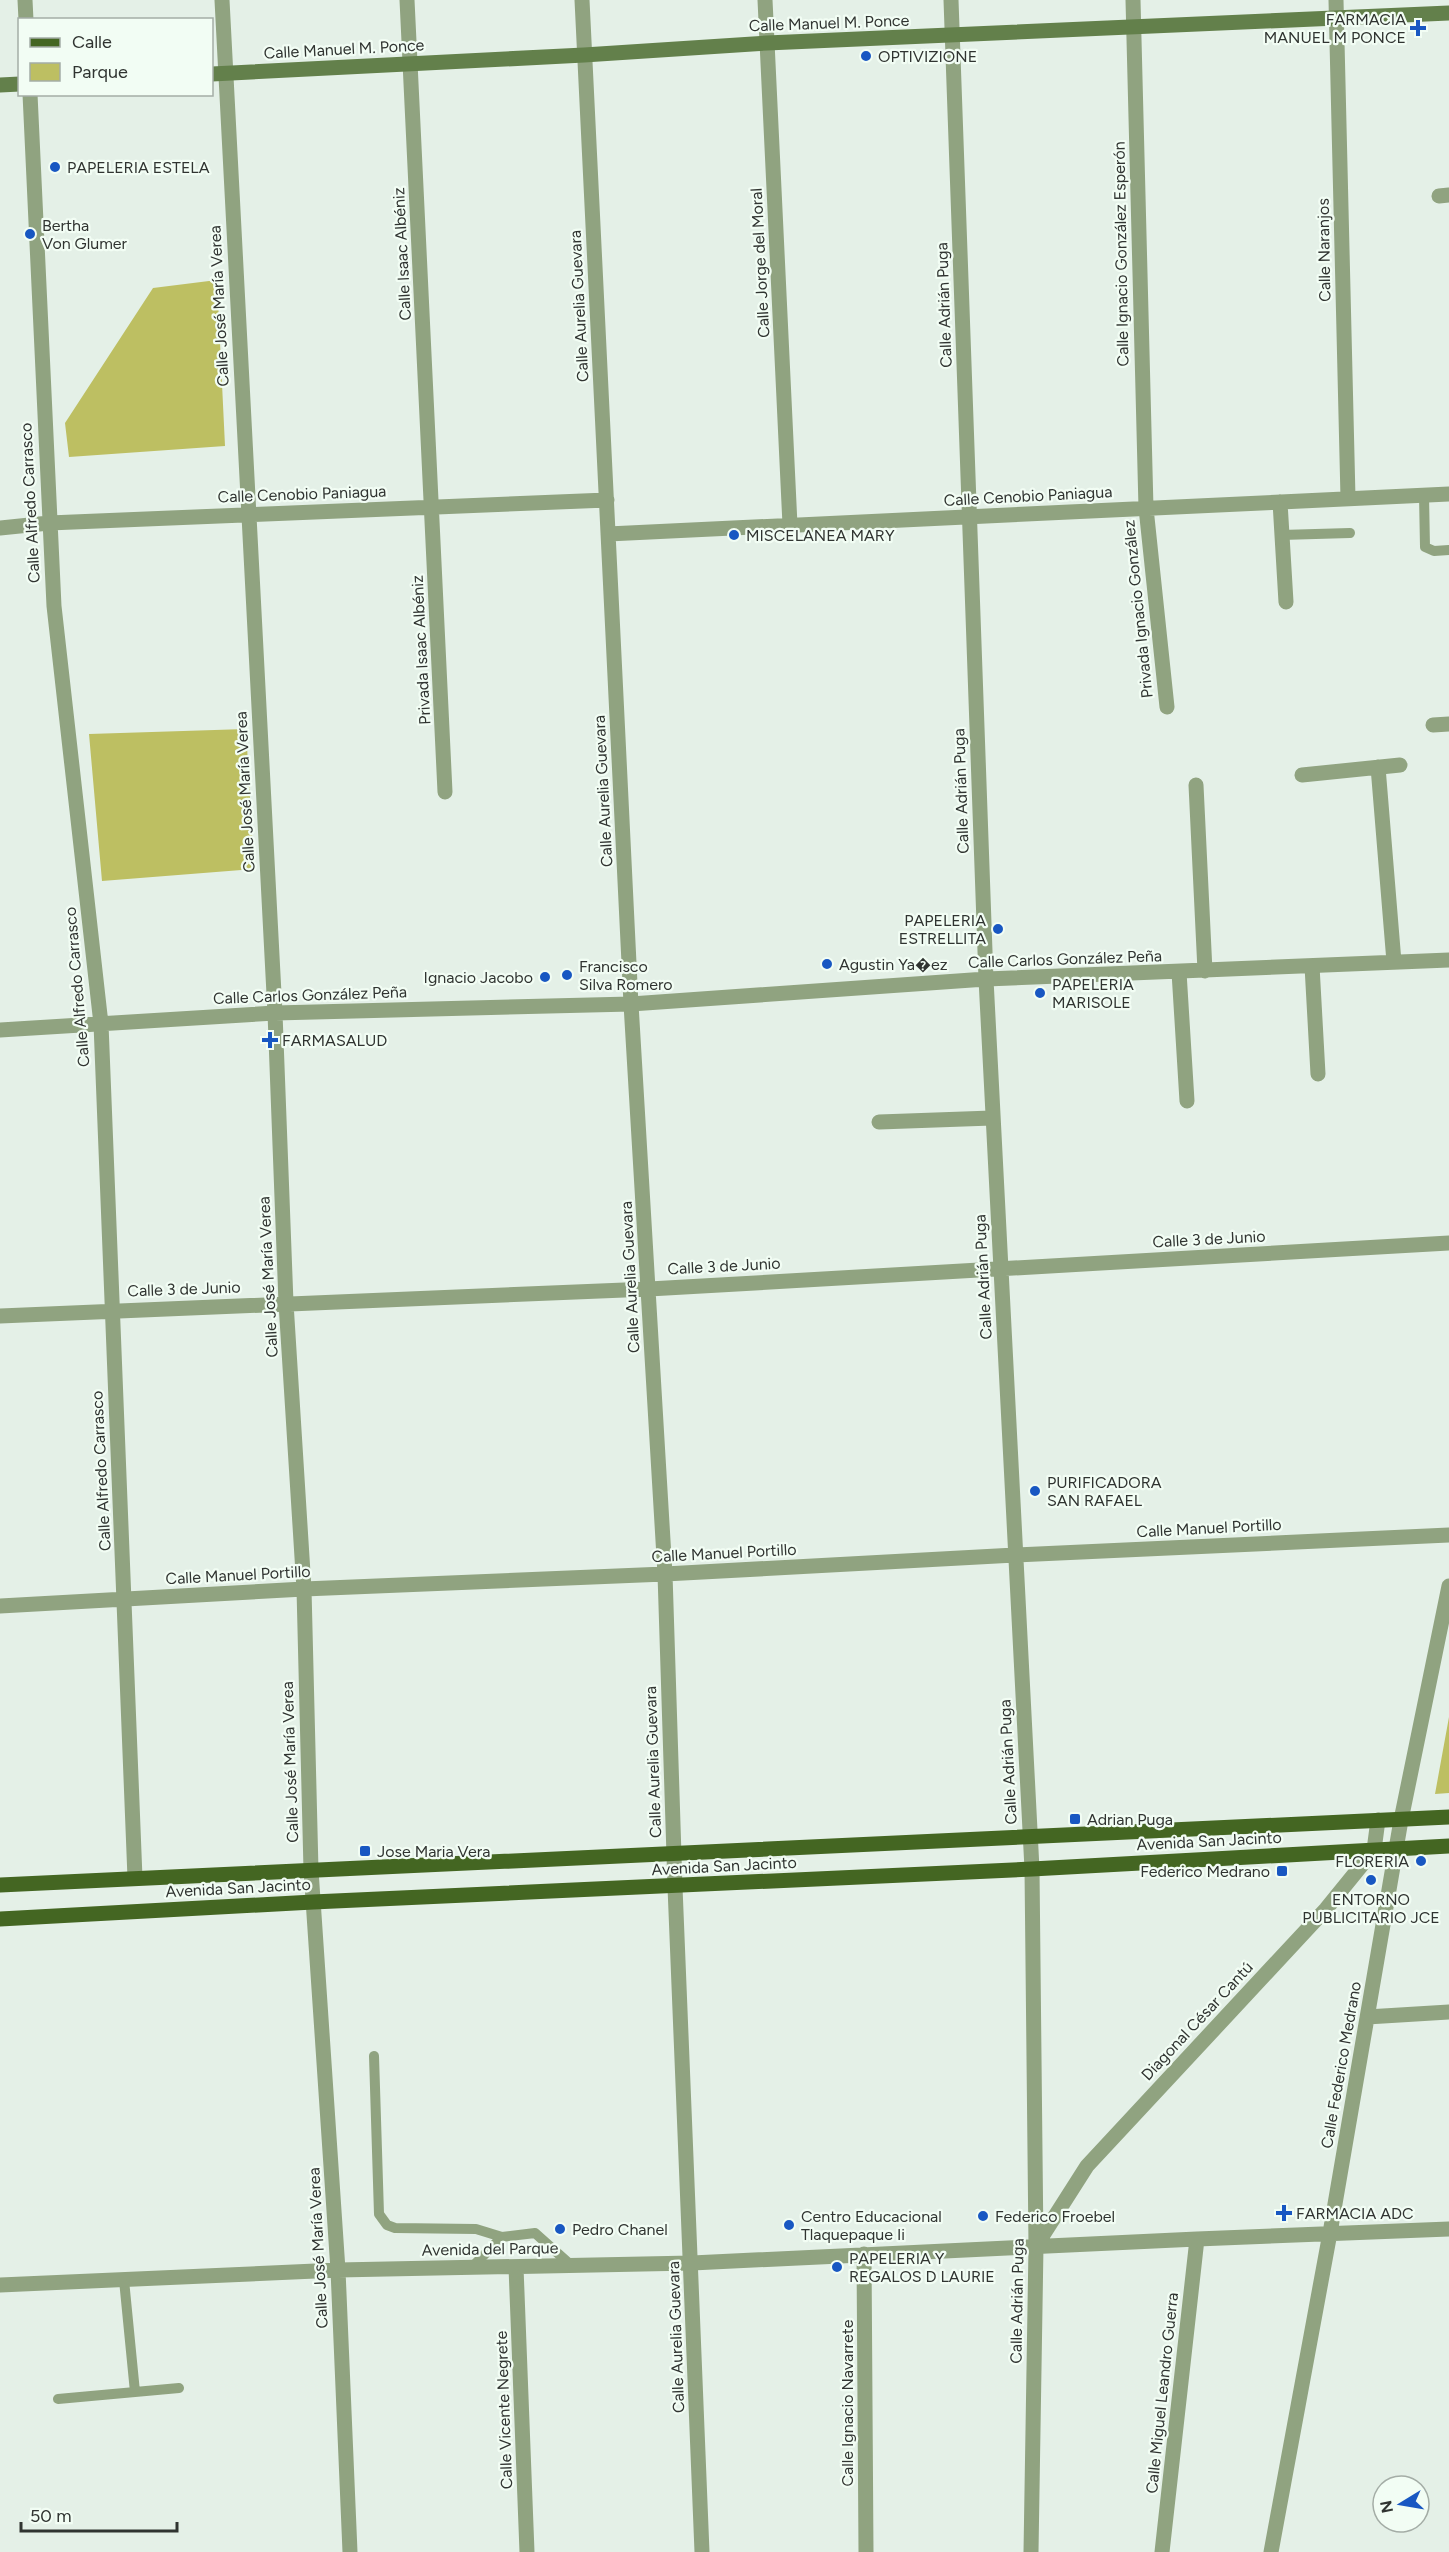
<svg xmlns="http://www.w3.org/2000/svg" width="1449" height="2552" viewBox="0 0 1449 2552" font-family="Figtree,sans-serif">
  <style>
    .green { fill: #bdbf62 }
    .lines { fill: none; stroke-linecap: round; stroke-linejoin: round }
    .lane { stroke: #90a380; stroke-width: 10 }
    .street { stroke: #90a380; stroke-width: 15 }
    .secondary { stroke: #63804b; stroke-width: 15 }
    .primary { stroke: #462; stroke-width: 15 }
    .poi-dot { fill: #1857c2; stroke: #f2fdf4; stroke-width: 2 }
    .labels { text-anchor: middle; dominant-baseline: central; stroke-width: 4.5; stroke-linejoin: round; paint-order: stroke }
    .poi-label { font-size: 16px; fill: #303431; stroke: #f2fdf4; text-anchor: start }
    .street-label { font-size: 16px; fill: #303431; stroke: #f2fdf4 }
  </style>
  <rect width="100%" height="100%" fill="#e4f0e7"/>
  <!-- green -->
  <path class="green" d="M217 280 225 446 69 457 65 423 153 288Z
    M246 729 254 869 102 881 89 734Z
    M1449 1717V1793L1435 1794Z"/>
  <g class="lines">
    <!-- lane -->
    <path class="lane" d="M1424 495 1425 547 1434 551 1449 550
      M1281 535 1350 533
      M374 2056 379 2214 387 2225 395 2228 476 2229 502 2237
      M471 2268 502 2237 535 2233 572 2266
      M124 2280 135 2392
      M58 2399 179 2388"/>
    <!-- street -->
    <path class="street" d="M25 0 26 20
      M222 0 275 1013 286 1303 304 1589 311 1870 338 2270 350 2552
      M407 0 445 792
      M582 0 631 1004 665 1574 675 1887 702 2552
      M765 0 790 525
      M951 0 986 979 1032 1869 1036 2246 1031 2552
      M1133 0 1146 508 1167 707
      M1336 0 1348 498
      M30 94 54 606 101 1024 135 1878
      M1439 196 1449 195
      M1280 502 1286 602
      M0 528 49 523 607 500
      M608 534 1449 494
      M1433 725 1449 724
      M1378 767 1394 962
      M1302 775 1400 765
      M1196 785 1205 971
      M1312 966 1318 1074
      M1179 972 1187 1101
      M0 1030 275 1013 631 1004 986 979 1449 960
      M879 1122 992 1118
      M0 1316 649 1289 1449 1243
      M0 1606 304 1589 665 1574 1015 1555 1449 1535
      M1367 2017 1449 2012
      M1036 2246 1087 2166 1326 1909 1374 1850 1378 1820
      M864 2254 866 2552
      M516 2267 527 2552
      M0 2285 338 2270 692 2263 1197 2239 1449 2229
      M1162 2552 1197 2239
      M1271 2552 1330 2233 1401 1820 1449 1586"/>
    <!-- secondary -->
    <path class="secondary" d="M212 74 584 55 767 43 1449 13
      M0 85 20 84"/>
    <!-- primary -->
    <path class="primary" d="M0 1885 1449 1817
      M0 1919 313 1902 1032 1869 1449 1846"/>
  </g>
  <!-- markers -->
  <g class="poi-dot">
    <path d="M1415 19h6v6h6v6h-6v6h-6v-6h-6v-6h6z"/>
    <circle cx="866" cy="56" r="6"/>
    <circle cx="55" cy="167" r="6"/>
    <circle cx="30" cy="234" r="6"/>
    <circle cx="734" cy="535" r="6"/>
    <circle cx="998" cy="929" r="6"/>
    <circle cx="827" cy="964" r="6"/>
    <circle cx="567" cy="975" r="6"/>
    <circle cx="545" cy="977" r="6"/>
    <circle cx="1040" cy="993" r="6"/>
    <path d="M267 1031h6v6h6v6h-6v6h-6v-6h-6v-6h6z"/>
    <circle cx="1035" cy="1491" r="6"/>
    <rect x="1069" y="1813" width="12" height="12" rx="3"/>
    <rect x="359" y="1845" width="12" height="12" rx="3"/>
    <circle cx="1421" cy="1861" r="6"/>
    <rect x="1276" y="1865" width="12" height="12" rx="3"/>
    <circle cx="1371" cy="1880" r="6"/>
    <path d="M1281 2204h6v6h6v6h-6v6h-6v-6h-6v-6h6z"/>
    <circle cx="983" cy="2216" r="6"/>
    <circle cx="789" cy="2225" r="6"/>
    <circle cx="560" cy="2229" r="6"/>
    <circle cx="837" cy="2267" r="6"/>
  </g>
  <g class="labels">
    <!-- poi labels -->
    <g class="poi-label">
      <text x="1406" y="19" text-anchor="end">FARMACIA<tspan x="1406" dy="18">MANUEL M PONCE</tspan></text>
      <text x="878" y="56">OPTIVIZIONE</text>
      <text x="67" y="167">PAPELERIA ESTELA</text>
      <text x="42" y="225">Bertha<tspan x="42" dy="18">Von Glumer</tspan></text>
      <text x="746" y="535">MISCELANEA MARY</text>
      <text x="986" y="920" text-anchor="end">PAPELERIA<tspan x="986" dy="18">ESTRELLITA</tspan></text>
      <text x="839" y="964">Agustin Ya�ez</text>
      <text x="579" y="966">Francisco<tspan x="579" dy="18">Silva Romero</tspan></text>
      <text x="533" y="977" text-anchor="end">Ignacio Jacobo</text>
      <text x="1052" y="984">PAPELERIA<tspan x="1052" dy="18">MARISOLE</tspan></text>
      <text x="282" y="1040">FARMASALUD</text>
      <text x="1047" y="1482">PURIFICADORA<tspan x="1047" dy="18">SAN RAFAEL</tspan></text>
      <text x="1087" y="1819">Adrian Puga</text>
      <text x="377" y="1851">Jose Maria Vera</text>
      <text x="1409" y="1861" text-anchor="end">FLORERIA</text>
      <text x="1270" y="1871" text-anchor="end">Federico Medrano</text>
      <text x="1371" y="1899" text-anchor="middle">ENTORNO<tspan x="1371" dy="18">PUBLICITARIO JCE</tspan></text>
      <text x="1296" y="2213">FARMACIA ADC</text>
      <text x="801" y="2216">Centro Educacional<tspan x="801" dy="18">Tlaquepaque Ii</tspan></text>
      <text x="995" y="2216">Federico Froebel</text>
      <text x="572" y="2229">Pedro Chanel</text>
      <text x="849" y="2258">PAPELERIA Y<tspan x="849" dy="18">REGALOS D LAURIE</tspan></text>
    </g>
    <!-- street labels -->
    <g class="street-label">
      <text transform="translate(829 23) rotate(-2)">Calle Manuel M. Ponce</text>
      <text transform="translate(344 49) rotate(-3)">Calle Manuel M. Ponce</text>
      <text transform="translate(1324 250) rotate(-91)">Calle Naranjos</text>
      <text transform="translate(402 254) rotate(-93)">Calle Isaac Albéniz</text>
      <text transform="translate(1121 254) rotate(-91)">Calle Ignacio González Esperón</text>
      <text transform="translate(760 263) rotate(-93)">Calle Jorge del Moral</text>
      <text transform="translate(944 305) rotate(-92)">Calle Adrián Puga</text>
      <text transform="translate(219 306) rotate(-93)">Calle José María Verea</text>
      <text transform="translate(579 306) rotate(-93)">Calle Aurelia Guevara</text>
      <text transform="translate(302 494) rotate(-2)">Calle Cenobio Paniagua</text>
      <text transform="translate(1028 496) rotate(-3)">Calle Cenobio Paniagua</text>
      <text transform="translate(30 503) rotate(-93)">Calle Alfredo Carrasco</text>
      <text transform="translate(1138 609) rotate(-96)">Privada Ignacio González</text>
      <text transform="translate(421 650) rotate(-93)">Privada Isaac Albéniz</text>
      <text transform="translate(603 791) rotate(-93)">Calle Aurelia Guevara</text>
      <text transform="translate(961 791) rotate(-92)">Calle Adrián Puga</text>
      <text transform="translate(245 792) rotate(-93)">Calle José María Verea</text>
      <text transform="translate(1065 959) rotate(-2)">Calle Carlos González Peña</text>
      <text transform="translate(77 987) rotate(-95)">Calle Alfredo Carrasco</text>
      <text transform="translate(310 995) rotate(-2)">Calle Carlos González Peña</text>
      <text transform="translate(1209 1239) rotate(-3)">Calle 3 de Junio</text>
      <text transform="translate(724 1266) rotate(-3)">Calle 3 de Junio</text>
      <text transform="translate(268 1277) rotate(-93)">Calle José María Verea</text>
      <text transform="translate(630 1277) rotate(-93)">Calle Aurelia Guevara</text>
      <text transform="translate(983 1277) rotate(-93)">Calle Adrián Puga</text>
      <text transform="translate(184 1289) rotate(-2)">Calle 3 de Junio</text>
      <text transform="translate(101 1471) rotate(-93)">Calle Alfredo Carrasco</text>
      <text transform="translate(1209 1528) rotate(-3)">Calle Manuel Portillo</text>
      <text transform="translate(724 1553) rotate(-3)">Calle Manuel Portillo</text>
      <text transform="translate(238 1575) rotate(-3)">Calle Manuel Portillo</text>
      <text transform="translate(290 1762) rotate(-92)">Calle José María Verea</text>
      <text transform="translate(653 1762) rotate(-92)">Calle Aurelia Guevara</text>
      <text transform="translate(1008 1762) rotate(-93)">Calle Adrián Puga</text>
      <text transform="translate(1209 1841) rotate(-3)">Avenida San Jacinto</text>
      <text transform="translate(724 1866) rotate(-3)">Avenida San Jacinto</text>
      <text transform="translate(238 1888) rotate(-3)">Avenida San Jacinto</text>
      <text transform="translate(1197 2021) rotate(-47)">Diagonal César Cantú</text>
      <text transform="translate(1341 2065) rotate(-80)">Calle Federico Medrano</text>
      <text transform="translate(318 2248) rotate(-93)">Calle José María Verea</text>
      <text transform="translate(490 2249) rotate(-1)">Avenida del Parque</text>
      <text transform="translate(1017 2301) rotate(-89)">Calle Adrián Puga</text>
      <text transform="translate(676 2337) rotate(-92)">Calle Aurelia Guevara</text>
      <text transform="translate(1162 2393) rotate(-84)">Calle Miguel Leandro Guerra</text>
      <text transform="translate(847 2403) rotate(-90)">Calle Ignacio Navarrete</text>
      <text transform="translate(504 2410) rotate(-92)">Calle Vicente Negrete</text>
    </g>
  </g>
  <!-- legend -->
  <rect x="18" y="18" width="195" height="78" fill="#f2fdf4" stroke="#a4ada6" stroke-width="1.5"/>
  <rect x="30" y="38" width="30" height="9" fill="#446622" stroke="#a4ada6" stroke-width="1.5"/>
  <text x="72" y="48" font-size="18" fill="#303431">Calle</text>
  <rect x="30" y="63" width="30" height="18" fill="#bdbf62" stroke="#a4ada6" stroke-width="1.5"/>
  <text x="72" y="78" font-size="18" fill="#303431">Parque</text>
  <!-- north arrow -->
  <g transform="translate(1401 2504) rotate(259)"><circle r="28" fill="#f2fdf4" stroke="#a4ada6" stroke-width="1.5"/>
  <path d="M0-4.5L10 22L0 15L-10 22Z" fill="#1857c2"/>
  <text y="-9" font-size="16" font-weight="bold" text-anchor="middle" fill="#303431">N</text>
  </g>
  <!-- scale -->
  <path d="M21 2522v9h156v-9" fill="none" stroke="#303431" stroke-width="3"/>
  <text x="30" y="2522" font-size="18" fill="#303431" stroke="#f2fdf4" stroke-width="4.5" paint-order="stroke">50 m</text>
</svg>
